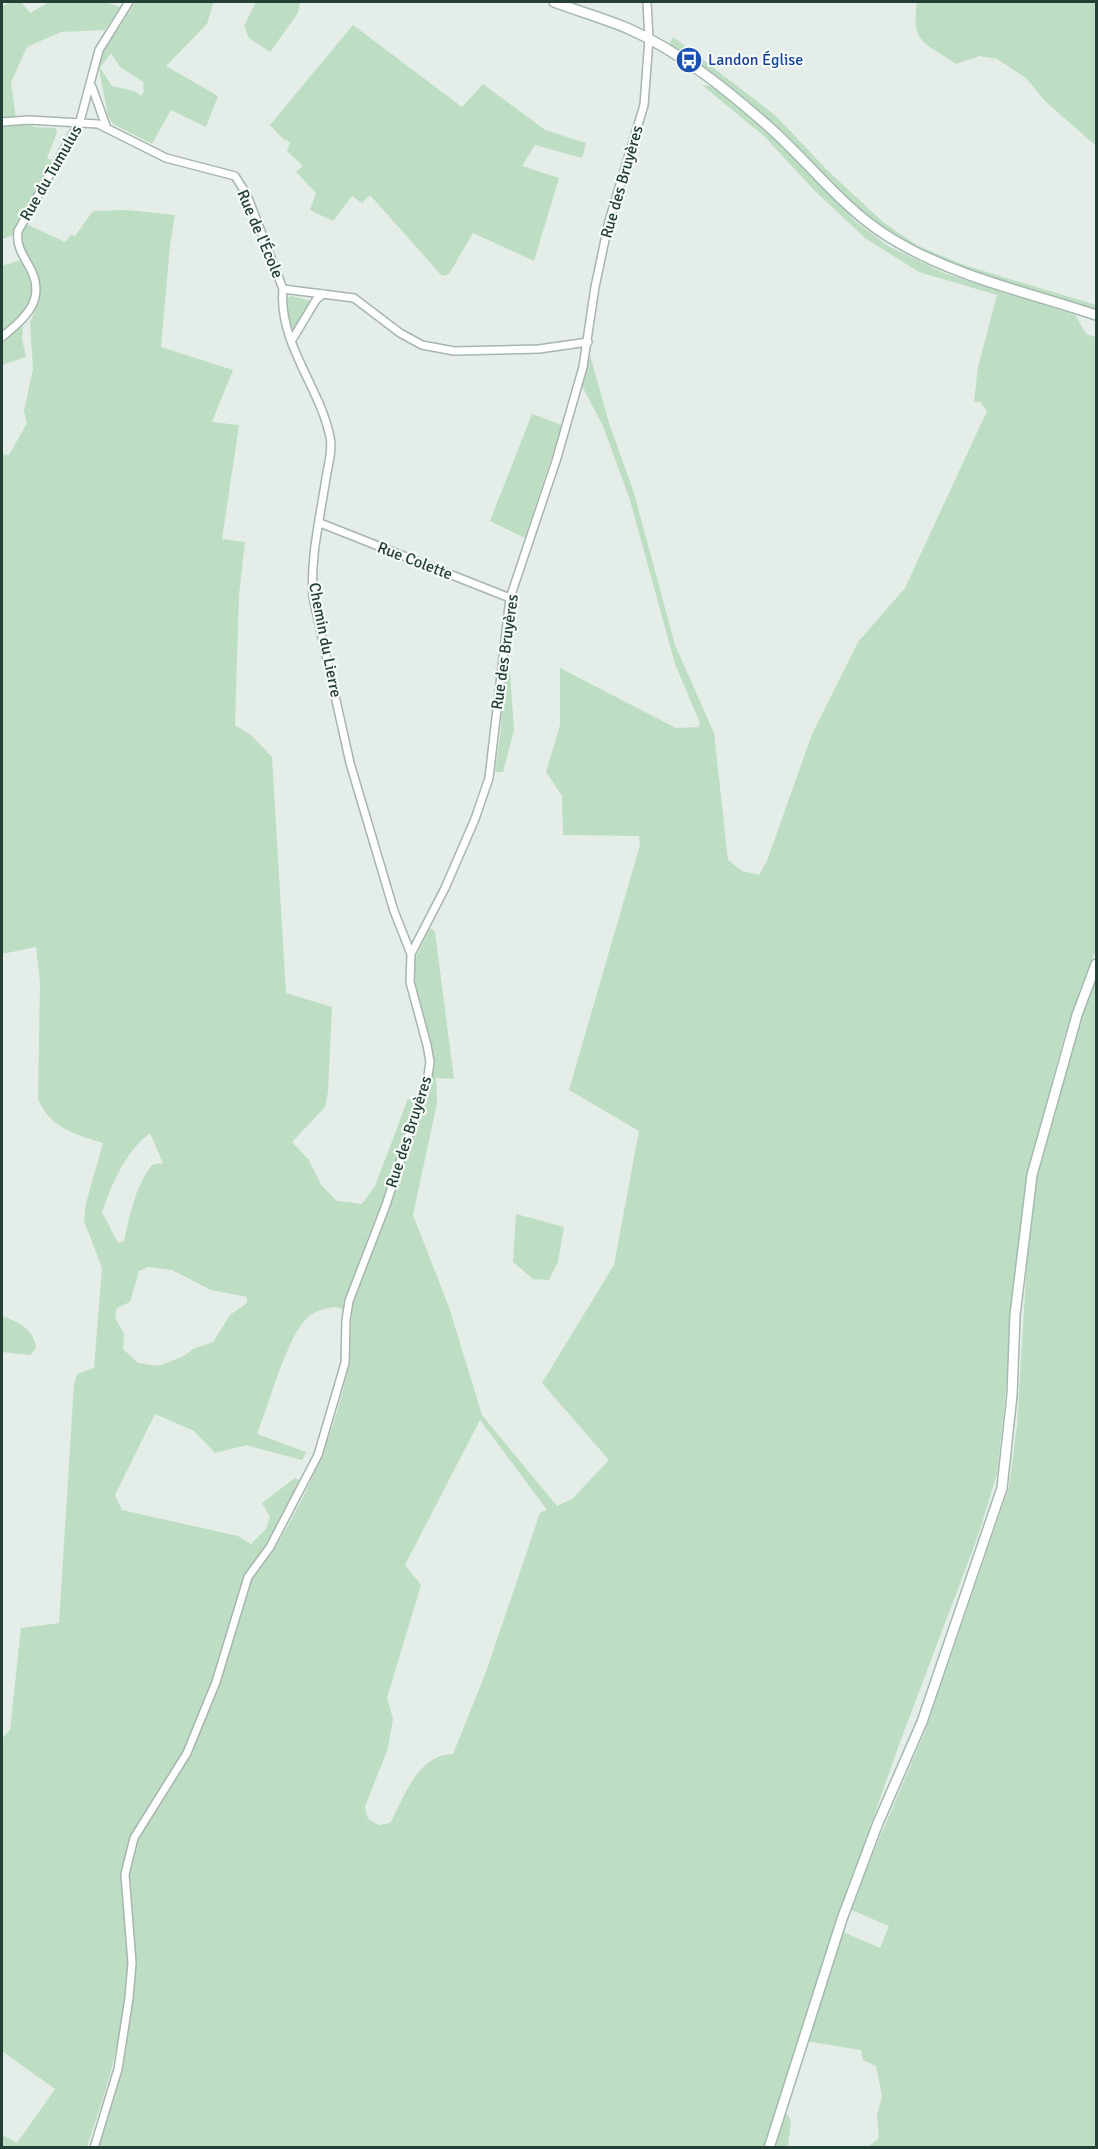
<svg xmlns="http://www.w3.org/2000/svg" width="1098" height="2149" viewBox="0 0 1098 2149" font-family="Signika,sans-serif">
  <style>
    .green { fill: #bedec3; fill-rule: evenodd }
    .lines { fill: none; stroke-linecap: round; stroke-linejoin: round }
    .street-casing { stroke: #a7b5af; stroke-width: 10 }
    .secondary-casing { stroke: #a3b9af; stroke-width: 12 }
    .street { stroke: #fff; stroke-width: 7 }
    .secondary { stroke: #fff; stroke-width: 9 }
    .labels { text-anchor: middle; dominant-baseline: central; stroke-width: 4.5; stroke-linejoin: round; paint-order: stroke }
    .transit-label { font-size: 16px; fill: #164399; stroke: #f5faf7; text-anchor: start }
    .street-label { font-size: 16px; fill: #243f35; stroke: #f5faf7 }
  </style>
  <rect width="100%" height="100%" fill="#e4ede8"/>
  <!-- green -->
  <path class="green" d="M10 2H21L30 13 49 2H105L120 7 105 30 61 32 27 47 11 82 16 119H2V6Z
    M136 2H214L207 24 166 66 218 96 206 127 171 110 152 144 113 124 108 116 98 64 102 53ZM111 53 120 67 143 82 144 92 141 96 134 91 112 86 100 68Z
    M256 2H300L298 13 270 52 249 38 244 26Z
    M917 2H1096V146L1046 102 1026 78 997 59 980 56 956 64C924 42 911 44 917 2Z
    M353 25 462 107 483 84 545 130 586 143 582 158 535 145 522 166 559 178 534 261 473 233 449 274 442 276 370 195 362 203 352 196 333 221 310 210 316 193 296 172 303 166 287 151 290 142 283 139 270 125Z
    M673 37 775 115 828 171 883 222 918 246 967 266 1096 305V311L984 277 909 247 856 210 772 123 669 45Z
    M702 85 716 87 762 125 856 222 888 246 944 273 1075 315 1086 334 1096 337V949L1065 1034 1030 1164 997 1474 978 1536 900 1742 841 1910 765 2147H96L122 2067 134 1963 126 1928C126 1940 129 1953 128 1965 126 2028 107 2089 87 2147H2V2135L17 2143 55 2089 2 2051V1738L10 1730 21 1628 59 1623 74 1384 77 1374 94 1368 102 1268 84 1221 86 1203 103 1143C75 1134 50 1128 38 1099L40 982 36 947 2 954V454L9 455 27 423 24 411 33 369 30 322 36 309 38 284 21 242 24 223 65 242 71 235 75 236 93 211 128 210 175 215 170 245 161 347 233 370 212 422 239 425 222 539 245 542 239 595 235 725 252 736 272 757 286 993 332 1007 328 1092 325 1107 292 1142 308 1159 322 1186 337 1201 362 1204 375 1186 408 1099 426 1100 432 1074V1051L413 978 415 959 430 928 435 932 454 1079 436 1078 437 1103 413 1215 449 1307 482 1415 557 1506 572 1499 609 1460 542 1383 614 1265 639 1131 569 1090 640 845 639 836 563 835 562 796 546 772 560 725V668L676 728 698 727 700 723 675 664 630 500 603 426 582 386 590 355 609 423 634 493 675 645 714 733 728 860 742 871 759 875 767 861 812 734 858 642 905 588 987 411 980 402H974L978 367 997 295 919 272 865 238 813 189 765 137ZM150 1133 163 1163 152 1165C135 1187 130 1215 124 1241L118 1243 102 1212C112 1184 125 1152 150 1133ZM148 1267 172 1270 211 1290 247 1297V1303L230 1315 213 1342 195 1348 182 1357 158 1366 138 1363 123 1349 124 1334 115 1318 117 1308 130 1302 139 1271ZM334 1307 353 1311C349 1327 352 1344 349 1361 337 1431 307 1496 270 1556L261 1550C279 1531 295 1506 301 1481L295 1478 262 1503 270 1517 266 1529 251 1544 238 1536 122 1510 115 1495 155 1414 194 1431 215 1453 246 1445 302 1460 306 1452 257 1434C269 1405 286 1337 308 1317 315 1311 324 1309 334 1307ZM480 1420 547 1510 540 1513 486 1672 453 1754C417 1755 405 1796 390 1823L379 1825 368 1819 365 1807 388 1748 393 1719 387 1698 421 1585 405 1565Z
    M33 123V127L56 128 57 133 47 158 52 161 11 236 2 239V124Z
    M21 260C42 297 30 309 2 335V266Z
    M292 296 311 301 294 330C287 324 286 308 287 298Z
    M23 323 22 339 26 357 2 365V340Z
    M532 414 562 425 525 538 490 521Z
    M510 672 514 730 503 772H495L501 729 503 674Z
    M1096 976V2147H868L879 2138 877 2116 882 2096 876 2066 863 2060 861 2050 805 2041 841 1931 880 1948 889 1926 849 1909 925 1732 1009 1487 1017 1425 1027 1260 1039 1160 1078 1028Z
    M516 1214 564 1227 558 1262 549 1280 533 1279 513 1262Z
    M2 1316C18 1322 34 1329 36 1348L30 1355 2 1352Z
    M784 2114 788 2115 791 2121 788 2147 772 2148Z"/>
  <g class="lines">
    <defs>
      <path id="street" d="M92 87 106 126
        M2 122 29 120 98 124 166 158 235 176 247 195 283 289 354 298 400 333 422 345 454 351 539 349 588 342
        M283 289C278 343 320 387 330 437 333 449 328 466 326 478 320 518 310 558 313 597L350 763 394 911 411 954
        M2 337C25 318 48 299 29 266 22 254 16 245 18 231L80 121 99 50 129 2
        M292 340 316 300 323 294
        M320 523 510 598
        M94 2148 118 2069 129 1998 132 1963 125 1874 134 1838 187 1753 216 1682 248 1577 270 1547 318 1455 345 1363 346 1320 349 1301 386 1205 428 1076 430 1062 427 1045 410 982 411 954 445 888 475 819 489 778 510 598 556 461 583 367 595 287 609 221 644 105 649 39 647 2"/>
      <path id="secondary" d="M554 2C578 11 603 18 627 28 679 51 726 89 768 126 809 162 842 208 889 237 951 276 1027 292 1096 315
        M769 2148 842 1919 878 1823 922 1722 1002 1488 1012 1395 1015 1315 1032 1175 1077 1015 1096 964"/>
    </defs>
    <!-- street casing -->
    <use href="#street" class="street-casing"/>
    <!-- secondary casing -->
    <use href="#secondary" class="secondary-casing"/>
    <!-- street -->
    <use href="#street" class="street"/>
    <!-- secondary -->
    <use href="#secondary" class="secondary"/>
  </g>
  <!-- icons -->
  <defs>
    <symbol id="bus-disc" viewBox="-11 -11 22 22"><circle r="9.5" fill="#1a4fb4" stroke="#f5faf7"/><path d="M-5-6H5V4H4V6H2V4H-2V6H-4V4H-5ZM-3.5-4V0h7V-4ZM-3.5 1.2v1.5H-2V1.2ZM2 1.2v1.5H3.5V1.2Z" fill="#fff"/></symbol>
  </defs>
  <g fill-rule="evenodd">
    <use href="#bus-disc" x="674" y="45" width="30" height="30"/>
  </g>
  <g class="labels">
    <!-- transit labels -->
    <g class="transit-label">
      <text x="708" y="60">Landon Église</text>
    </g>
    <!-- street labels -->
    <g class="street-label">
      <text transform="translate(51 173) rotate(-60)">Rue du Tumulus</text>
      <text transform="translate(622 182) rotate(-74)">Rue des Bruyères</text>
      <text transform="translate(260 234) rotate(67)">Rue de l'École</text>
      <text transform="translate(415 561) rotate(21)">Rue Colette</text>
      <text transform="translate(325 640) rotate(79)">Chemin du Lierre</text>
      <text transform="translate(505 652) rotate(-82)">Rue des Bruyères</text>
      <text transform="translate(409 1132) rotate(-72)">Rue des Bruyères</text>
    </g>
  </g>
  <!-- border -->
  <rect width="1098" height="2149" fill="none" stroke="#243f35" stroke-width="6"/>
</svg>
